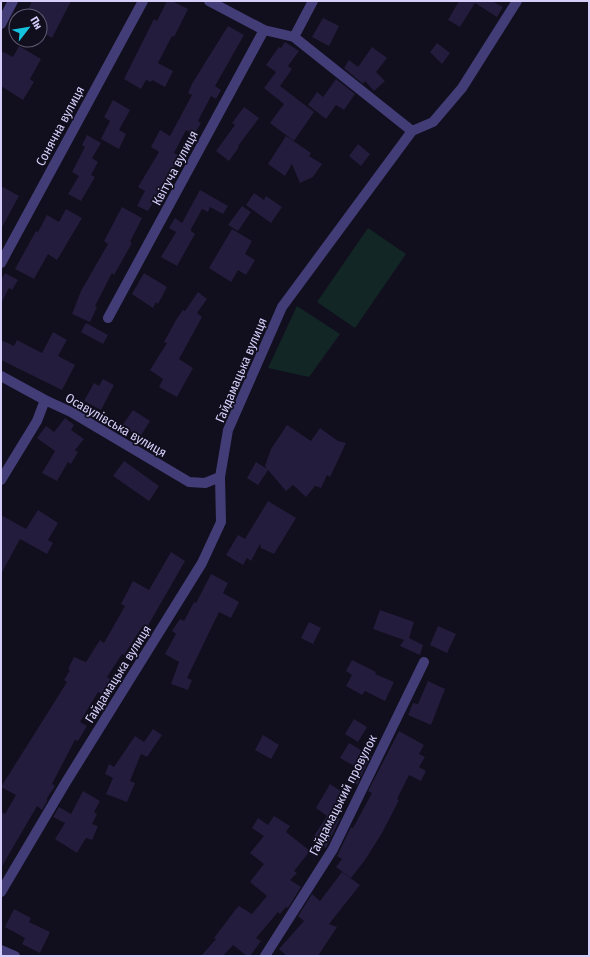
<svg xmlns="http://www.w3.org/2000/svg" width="590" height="957" viewBox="0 0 590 957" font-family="'Fira Sans Condensed',sans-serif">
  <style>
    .green { fill: #122626 }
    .building { fill: #241c3c }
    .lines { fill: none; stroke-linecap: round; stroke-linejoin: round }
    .minor { stroke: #423d77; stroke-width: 10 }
    .labels { text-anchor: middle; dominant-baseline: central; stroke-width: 3.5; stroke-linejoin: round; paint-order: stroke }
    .street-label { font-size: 13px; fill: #d5cffa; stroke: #110e1d }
  </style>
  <rect width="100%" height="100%" fill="#110e1d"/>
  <!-- green -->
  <path class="green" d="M368 228 406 254 355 328 317 302Z
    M297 306 340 334 309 377 268 368Z"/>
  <!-- building -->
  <path class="building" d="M32 1H71L52 38 40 31V16H25Z
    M167 1H172L188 9 174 37 172 36 158 63 173 71 165 87 152 80 151 82 146 80 141 89 124 79 154 19 157 21Z
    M459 1H492L503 7 497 17 475 3 460 27 448 20Z
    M323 18 339 26 329 46 312 37Z
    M228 26 244 35 215 86 221 90 216 99 211 96 198 121 201 123 194 135 186 130 174 153 181 156 148 211 137 206 145 191 138 187 159 152 151 147 160 130 170 136 192 95 188 93 193 82Z
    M285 42 299 51 288 66 292 69 280 86 314 112 294 141 270 123 284 104 264 88 276 72 266 65 279 47 281 48Z
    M437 43 450 53 442 64 430 52Z
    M19 46 41 59 30 79 34 82 23 100 1 86V51L13 57Z
    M372 47 387 58 376 72 385 81 374 91 365 81 363 84 344 68 349 60 358 67Z
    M336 79 355 94 344 110 336 105 326 119 308 105 317 92 323 97Z
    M113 100 130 110 119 130 126 134 119 149 101 139 110 121 104 117Z
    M244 107 259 118 238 146 239 147 229 161 216 151 235 125 232 123Z
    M87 135 101 143 92 158 98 162 91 175 95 177 81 201 68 194 79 176 72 172 85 147 82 145Z
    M286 136 311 153 309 156 322 164 313 177 300 183 292 164 285 176 268 164Z
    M358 144 370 154 361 166 349 156Z
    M1 186 19 196 1 229Z
    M200 190 228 206 223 214 210 207 208 212 202 209 191 229V231L195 234 177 266 161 257 176 232 169 228 175 218 182 223Z
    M254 193 264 200 266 196 282 207 271 223 246 205Z
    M242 206 251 212 238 231 228 225Z
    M122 207 142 218 130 242 132 243 114 275 112 273 95 306 97 307 90 322 72 314 81 291 108 244 104 241Z
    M66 209 82 218 57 260 48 254 34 279 15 269 36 231 38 232 47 215 59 222Z
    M232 229 252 241 245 254 255 260 246 275 238 270 231 282 209 268Z
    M5 273 18 280 12 290 9 288 1 303V280Z
    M144 273 167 287 158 304 156 302 153 308 132 294Z
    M198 292 207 299 197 313 202 317 179 359 193 368 177 397 159 387 163 379 150 370 167 343 164 342 176 320 183 310 185 311Z
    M86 323 108 335 103 344 81 332Z
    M53 332 67 340 58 356 75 365 62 390 1 360V340L14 346 17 340 42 353Z
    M103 379 114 385 101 410 84 401 94 383 99 386Z
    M133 410 150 421 140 437 122 426Z
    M65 418 74 425 71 430 84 439 75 450 78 452 71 464 68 462 57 481 42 473 55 451 37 438 46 426 54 432Z
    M287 425 311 441 320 428 338 441 346 443 330 477 327 475 321 488 315 486 306 497 293 485 286 491 268 470 258 485 247 478 256 462 267 469 265 466 271 449Z
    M124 461 159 486 149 501 113 476Z
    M268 501 296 518 274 554 261 548 260 544 251 561 247 558 243 565 226 555 238 535 245 539Z
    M38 510 58 523 48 540 53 543 47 554 20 539 1 574V515L26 529Z
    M171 552 185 561 146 629 142 627 124 655 122 654 107 677 111 680 102 694 98 692 80 722 87 726 78 741 75 740 52 784 55 786 47 798V801L42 810 37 806 1 868V812L5 814 16 795 1 787 67 682 64 680 70 670 68 669 74 657 86 662 100 640 104 643 125 606 121 604 133 581 149 590Z
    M211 574 228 583 223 593 239 602 231 618 219 612 187 678 192 680 188 690 171 684 179 662 165 654 176 634 172 631 180 619 184 621 194 602 196 603Z
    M380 610 414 622 409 638 423 645 420 655 400 646 404 640 373 629Z
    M309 622 321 628 313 644 301 638Z
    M438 626 456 634 447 653 430 645Z
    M352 660 376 672 375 674 394 682 385 701 365 691 362 695 346 686 352 675 346 671Z
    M428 681 445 689 431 725 408 715 413 703 418 704Z
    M354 719 367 727 358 742 345 734Z
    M153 729 162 735 147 757 141 754 130 781 135 783 127 802 106 794 113 778 105 774 109 764 114 767 135 736 144 742Z
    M399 731 424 745 419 754 425 757 419 767 426 771 421 781 409 775 397 799 399 800 382 833 365 860 351 878 336 867 342 859 337 856 351 827 353 828 372 793 368 791Z
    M263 735 279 745 271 759 255 750Z
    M349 743 371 756 357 785 349 780 356 767 340 758Z
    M330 784 345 794 332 814 340 819 326 848 312 839 327 816 316 808Z
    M83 791 100 801 94 812 97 814 92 824 98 826 92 840 86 838 77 853 55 839 65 823 53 817 59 807 71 814Z
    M274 816 290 826 286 832 310 851 294 871 297 873 290 880 301 887 288 908 286 907 280 914 278 912 256 938 261 941 250 956H247L233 945 223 956H201L216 939 214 938 236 909 239 906 252 914 267 896 250 882 264 864 250 853 264 836 252 828 258 818 268 825Z
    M342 872 360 885 329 924 337 927 318 956H287L279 949 304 921 298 916 312 894 320 901Z
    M14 909 31 918 29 922 50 932 40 953 22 944 25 938 5 927Z"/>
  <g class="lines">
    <!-- minor -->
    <path class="minor" d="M209 1 264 30 294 37 412 131
      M1 24 13 1
      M294 37 313 1
      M1 263 143 1
      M108 318 264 30
      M1 376 45 400 71 412 189 482 205 483 220 477
      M1 480 37 421 45 400
      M1 892 66 782 202 563 221 522 220 477 228 430 282 307 412 131 433 122 462 88 517 1
      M1 950 15 956
      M265 956 333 849 424 662"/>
  </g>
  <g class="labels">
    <!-- street labels -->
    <g class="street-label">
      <text transform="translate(60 126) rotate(-62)">Сонячна вулиця</text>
      <text transform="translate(175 168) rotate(-62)">Квітуча вулиця</text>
      <text transform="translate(241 370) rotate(-67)">Гайдамацька вулиця</text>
      <text transform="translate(116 425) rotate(30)">Осавулівська вулиця</text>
      <text transform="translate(118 674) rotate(-58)">Гайдамацька вулиця</text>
      <text transform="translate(343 795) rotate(-63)">Гайдамацький провулок</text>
    </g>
  </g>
  <!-- border -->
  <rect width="590" height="957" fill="none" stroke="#d5cffa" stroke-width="4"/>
  <!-- north arrow -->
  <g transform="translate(28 28) rotate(59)"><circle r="19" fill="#110e1d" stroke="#5f5b75"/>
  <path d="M0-3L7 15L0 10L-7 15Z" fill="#16c3df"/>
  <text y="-6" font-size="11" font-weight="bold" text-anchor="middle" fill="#d5cffa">Пн</text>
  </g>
</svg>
